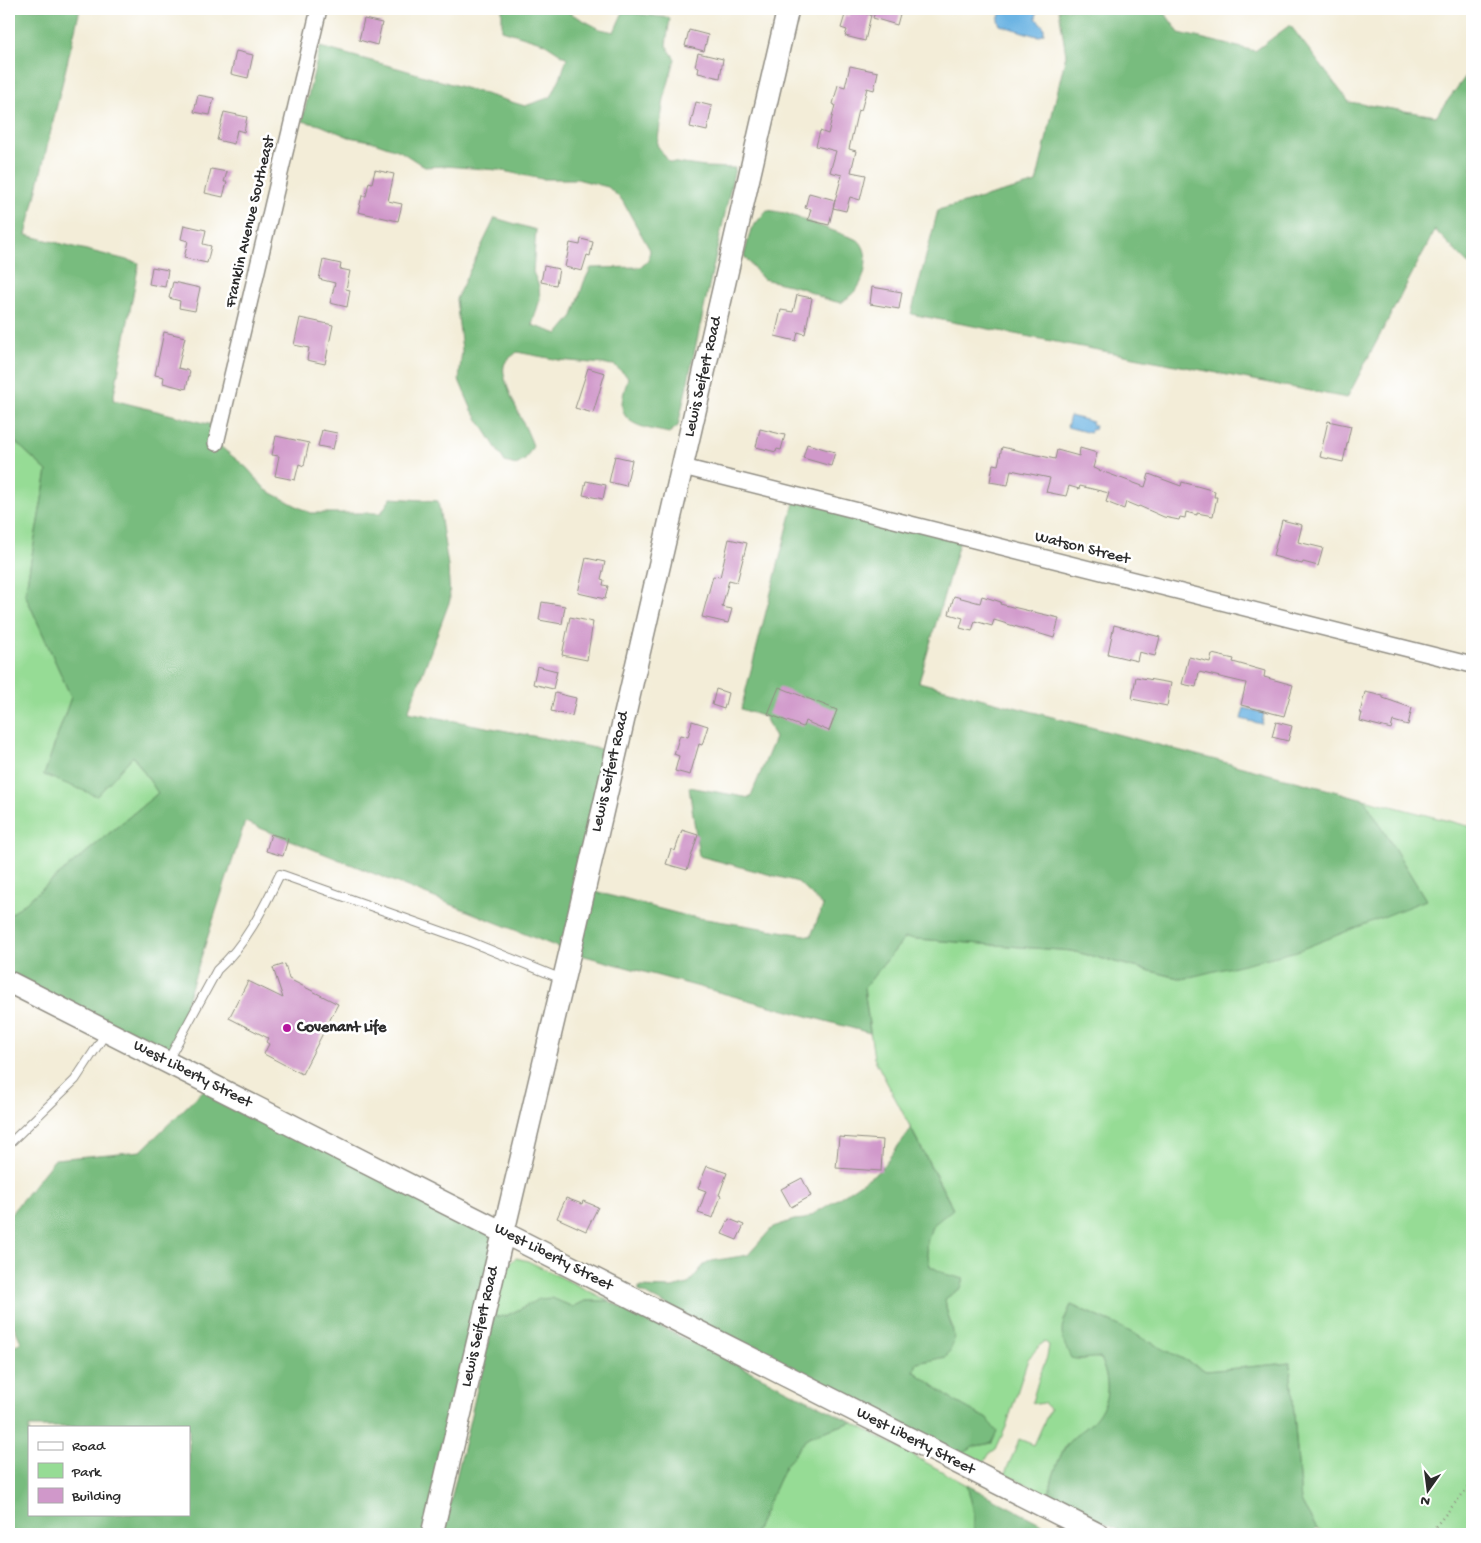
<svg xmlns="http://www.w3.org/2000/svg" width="1481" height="1543" viewBox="0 0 1481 1543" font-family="'Gochi Hand',sans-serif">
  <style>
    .green { fill: #96dc95; stroke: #608460 }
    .forest { fill: #78bc7e; stroke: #527454; fill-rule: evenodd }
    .water { fill: #6cb4e3; stroke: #4c7087 }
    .building { fill: #d098ca }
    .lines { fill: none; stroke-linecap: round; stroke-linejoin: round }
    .lane-casing { stroke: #8f8c82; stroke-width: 10 }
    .street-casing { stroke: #8f8c82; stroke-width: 18 }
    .secondary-casing { stroke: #8f8c82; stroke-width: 24 }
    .path { stroke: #8f8c82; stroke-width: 2.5; stroke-dasharray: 1 4; stroke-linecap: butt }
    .lane { stroke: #fff; stroke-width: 8 }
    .street { stroke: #fff; stroke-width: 15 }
    .secondary { stroke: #fff; stroke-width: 21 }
    .rail { stroke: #2b2b2b; stroke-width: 4; stroke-dasharray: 8 4; stroke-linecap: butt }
    .poi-dot { fill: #b5179e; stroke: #fff; stroke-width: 2 }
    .labels { text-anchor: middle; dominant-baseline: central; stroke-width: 5; stroke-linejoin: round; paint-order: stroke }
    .street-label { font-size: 16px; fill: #2b2b2b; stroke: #fff }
    .poi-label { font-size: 16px; font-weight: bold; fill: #2b2b2b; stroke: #fff; text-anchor: start }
  </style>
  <rect width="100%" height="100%" fill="#fff"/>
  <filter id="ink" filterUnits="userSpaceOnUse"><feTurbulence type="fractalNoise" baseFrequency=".02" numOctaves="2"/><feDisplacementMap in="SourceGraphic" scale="10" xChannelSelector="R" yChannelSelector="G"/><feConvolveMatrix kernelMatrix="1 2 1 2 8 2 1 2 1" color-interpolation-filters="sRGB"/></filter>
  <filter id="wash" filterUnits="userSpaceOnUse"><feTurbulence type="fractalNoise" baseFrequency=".0096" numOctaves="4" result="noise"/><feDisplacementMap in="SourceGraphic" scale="20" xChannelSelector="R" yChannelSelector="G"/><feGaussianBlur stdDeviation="1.12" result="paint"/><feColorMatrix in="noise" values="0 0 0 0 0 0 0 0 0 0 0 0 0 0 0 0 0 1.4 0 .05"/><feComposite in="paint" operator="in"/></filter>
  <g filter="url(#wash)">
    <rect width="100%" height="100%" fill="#f3edd8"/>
    <!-- green -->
    <path class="green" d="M9 436 47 471 25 594 71 697 44 775 133 756 158 793 9 916Z
      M1364 799 1472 827V1529L1468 1534H1325L1317 1529 1301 1502 1290 1363 1206 1371 1115 1324 1071 1305 1064 1320 1079 1360 1089 1357 1100 1358C1110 1381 1111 1400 1095 1420 1087 1429 1075 1434 1068 1443 1059 1455 1051 1480 1049 1495L1005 1474C1009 1461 1016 1451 1019 1439L1034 1445 1050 1409 1044 1403 1037 1404 1032 1402 1039 1378 1047 1357 1049 1345 1045 1342 1040 1345 1028 1359 1006 1427 996 1449 990 1453 983 1464 961 1454 976 1446 992 1443 987 1419 951 1399 914 1371 917 1363 946 1357 953 1328 948 1316 945 1299 961 1288 945 1274 930 1266 926 1246 932 1225 953 1208 874 1058 864 988 905 938 1072 951 1182 979 1426 900Z
      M516 1258 528 1261 609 1301H585L573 1307 552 1298 539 1299 506 1316 494 1317 505 1270 508 1264Z
      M852 1422 967 1485 974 1512V1534H754L785 1466 808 1437Z"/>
    <!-- forest -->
    <path class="forest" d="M9 9H80L26 235 139 263 113 400 220 427 216 443 247 468 266 490 310 513H381L391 498 438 501 448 566 450 600 408 712 616 752 585 889 687 916 811 936 823 906 798 882 699 856 689 787 750 798 775 738 765 717 741 709 796 495 961 536 919 682 1364 799 1426 900 1297 951 1182 979 1072 951 905 938 864 988 870 1033 570 952 245 822 167 1062 9 982V916L158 793 133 756 97 796 44 775 71 697 25 594 47 471 9 436Z
      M502 9H547L566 11 600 29 614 32 623 12 670 18 666 45 675 59 664 99 657 145 669 162 705 167 735 168 678 426 669 433C653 429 622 427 622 405 622 396 626 386 628 377L614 365 559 360 517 352C513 356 505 360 504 366 500 381 527 427 533 446L525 460 516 465 505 462 472 410 459 380 462 350 456 299 495 218 536 230 533 272 539 286 540 299 532 325 558 334 573 316 584 282 591 268 641 267 648 261 650 250 622 200 608 187 577 179H542L498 170 445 166 425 167 400 151 371 141 349 137 320 125 302 121 320 47 401 69 525 106 551 97 561 76 567 58 544 43 502 30Z
      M1058 9H1162L1179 33 1255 51 1290 25 1349 102 1436 116 1472 68V268L1435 230 1347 398 911 314 938 210 1036 183 1066 55 1059 10Z
      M767 210 785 213 858 240C869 250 867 269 861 282 858 290 848 298 841 303L825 299 802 288 763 279 744 256 751 229Z
      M210 1084 503 1233 432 1534H9V1349L21 1342 9 1315V1216L55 1159 141 1151ZM29 1427H189V1514H29Z
      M911 1129 953 1209 932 1226 926 1246 930 1266 945 1274 964 1279 961 1288 945 1299C946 1304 946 1310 948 1315 953 1334 959 1338 946 1357L917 1363 914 1371 951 1399 987 1419 997 1432 992 1443 976 1446 961 1454 639 1291V1287L672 1288 688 1284 704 1265 712 1261 748 1255 773 1227 794 1220 805 1219 830 1204 879 1171Z
      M552 1298 573 1307 585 1301H609L852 1422 808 1437 785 1466 754 1534H443L494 1317 506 1316 539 1299Z
      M1071 1305 1115 1324 1206 1371 1290 1363 1301 1502 1317 1529 1312 1534H1126L1049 1495C1051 1480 1059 1455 1068 1443 1075 1434 1087 1429 1094 1420 1111 1400 1110 1381 1100 1358 1090 1357 1081 1361 1071 1358 1059 1334 1059 1330 1071 1305Z
      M967 1485 1061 1534H974V1512Z"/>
    <!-- water -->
    <path class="water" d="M1002 9H1040L1037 11 1036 18 1044 27V33L1039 36 1033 35 1000 25 998 20Z
      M1070 416 1093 422 1092 425 1095 426 1094 430 1091 429 1090 433 1067 427Z
      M1244 708 1264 713 1262 724 1241 719Z"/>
    <g id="blocks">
      <!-- building -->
      <path class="building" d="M876 9 900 14 897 25 873 18Z
        M850 10 871 15 865 41 845 36 847 30 841 28 845 15 849 16Z
        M364 19 382 23 377 45 359 40Z
        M689 30 708 35 704 51 685 46Z
        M236 51 253 55 248 78 231 74Z
        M698 53 723 59 720 78 698 73 699 67 695 66Z
        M850 66 878 72 874 90 867 88 861 111 858 110 849 149 856 151 851 172 866 175 860 200 850 197 846 211 833 208 842 175 830 172 836 151 816 146 820 131 828 134 835 105 833 104 838 85 845 87Z
        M198 95 214 98 210 115 194 112Z
        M696 102 712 106 707 131 690 127Z
        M224 112 247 117 244 132 237 130 234 144 217 140Z
        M211 169 227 172 224 182H227L223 197 205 193Z
        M375 170 394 174 388 201 402 204 398 221 358 212 362 196H366L369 182 372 183Z
        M809 193 835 200 829 225 808 220 811 209 805 208Z
        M184 225 206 230 203 244 211 246 207 263 184 258 188 241 181 239Z
        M581 239 593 242 590 256 587 255 582 271 565 267 570 243 580 245Z
        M323 260 341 264 340 269 350 271 346 289 350 290 347 307 330 303 335 283 319 279Z
        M544 266 559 269 556 285 541 282Z
        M152 267 168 270 165 287 149 284Z
        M173 282 200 288 195 311 179 308 180 301 169 298Z
        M872 287 902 292 899 309 870 304Z
        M797 295 812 298 805 334 798 332 796 341 775 336 781 310 793 312Z
        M300 318 333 325 325 364 307 360 309 348 294 345Z
        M164 332 185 337 178 368 190 371 186 389 163 383 164 377 155 375Z
        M588 368 605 373 593 413 575 408Z
        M1328 421 1351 426 1343 462 1320 457Z
        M760 429 785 435 781 450 777 449 776 452 756 447Z
        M322 430 337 433 333 449 318 446Z
        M276 436 309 443 304 466 299 464 295 480 275 476 279 456 272 455Z
        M807 444 835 452 831 466 803 458Z
        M1002 447 1055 459 1057 450 1079 456 1080 448 1097 453 1093 468 1145 487 1149 474 1181 486 1182 482 1215 491 1214 497H1217L1213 516 1197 513V515L1186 512 1185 518 1180 517 1179 520 1164 517 1139 506 1138 507 1126 502 1124 509 1106 502 1109 493 1080 486 1079 489 1069 486 1066 496 1046 492 1050 478 1011 470 1008 485 990 482 993 464 998 465Z
        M615 456 632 460 626 486 609 482Z
        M586 481 606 485 603 499 583 495Z
        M1282 520 1302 525 1298 542 1323 548 1318 566 1303 562 1302 564 1273 556Z
        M729 539 747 543 737 582 729 580 722 607 732 609 728 623 702 617 713 576 720 577Z
        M586 558 605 562 601 579 604 580 603 585 608 586 605 599 578 593Z
        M954 596 980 603 982 596 1001 602 1000 604 1059 618 1054 638 994 620 992 626 975 621 972 631 960 628 963 618 949 614Z
        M542 602 565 606 562 624 539 620Z
        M570 617 593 622 587 660 562 655Z
        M1114 625 1160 637 1155 656 1139 652 1137 661 1108 654Z
        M1212 654 1234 659 1233 662 1265 671 1264 677 1293 685 1284 716 1241 705 1246 683 1199 672 1196 687 1182 684 1189 657 1210 662Z
        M537 666 557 671 553 689 533 684Z
        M1136 677 1171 683 1167 706 1132 699Z
        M779 687 837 710 829 731 805 721 803 727 768 714Z
        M716 689 728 693 724 709 712 705Z
        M1365 692 1383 696V698L1412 708 1408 725 1393 721 1391 729 1360 721 1362 713H1360Z
        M555 693 576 698 572 716 551 711Z
        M692 721 708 726 702 745 699 744 690 775 675 771 679 756 674 754 680 735 688 737Z
        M1276 722 1292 726 1288 741 1272 737Z
        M682 830 698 835 687 870 666 864 671 849 675 851Z
        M271 834 288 839 283 856 266 851Z
        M285 964 289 979 338 1004 302 1074 264 1054 269 1044 266 1042 268 1038 229 1018 248 981 283 998 273 968Z
        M839 1137 883 1140 881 1171 836 1168Z
        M707 1166 727 1173 719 1195 721 1196 713 1218 698 1213 706 1191 698 1188Z
        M802 1178 811 1196 791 1207 781 1189Z
        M566 1198 582 1204 583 1201 598 1207 586 1231 557 1218Z
        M729 1219 744 1225 737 1240 722 1234Z"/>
    </g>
  </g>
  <g filter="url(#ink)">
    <use href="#blocks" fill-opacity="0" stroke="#8f8c82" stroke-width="1"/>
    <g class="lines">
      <defs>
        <path id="lane" d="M167 1062 217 970C246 944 263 909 280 874L466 940 562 979
          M9 1144 75 1080 106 1033"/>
        <path id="street" d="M216 443 319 9
          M683 467 1472 665"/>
        <path id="secondary" d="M9 982 1098 1534
          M432 1534 570 952 788 9"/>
      </defs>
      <!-- lane casing -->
      <use href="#lane" class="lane-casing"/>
      <!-- street casing -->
      <use href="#street" class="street-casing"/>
      <!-- secondary casing -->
      <use href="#secondary" class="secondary-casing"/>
      <!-- path -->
      <path class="path" d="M1429 1534 1472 1483"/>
      <!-- lane -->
      <use href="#lane" class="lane"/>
      <!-- street -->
      <use href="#street" class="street"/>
      <!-- secondary -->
      <use href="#secondary" class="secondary"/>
      <!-- rail -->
      <path class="rail" d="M1468 1534 1472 1529"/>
    </g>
  </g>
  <!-- markers -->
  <circle class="poi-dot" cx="287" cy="1028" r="5"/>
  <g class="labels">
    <!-- street labels -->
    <g class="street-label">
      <text transform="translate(251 222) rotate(-77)">Franklin Avenue Southeast</text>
      <text transform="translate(704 377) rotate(-77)">Lewis Seifert Road</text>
      <text transform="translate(1082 549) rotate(14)">Watson Street</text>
      <text transform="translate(611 772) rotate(-77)">Lewis Seifert Road</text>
      <text transform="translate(192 1075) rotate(27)">West Liberty Street</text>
      <text transform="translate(553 1258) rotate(27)">West Liberty Street</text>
      <text transform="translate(481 1327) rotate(-77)">Lewis Seifert Road</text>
      <text transform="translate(915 1442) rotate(27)">West Liberty Street</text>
    </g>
    <!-- poi labels -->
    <g class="poi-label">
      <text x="297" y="1028">Covenant Life</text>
    </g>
  </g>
  <!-- margin -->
  <rect width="1481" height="1543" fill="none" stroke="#fff" stroke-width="30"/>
  <!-- legend -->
  <rect x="28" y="1426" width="162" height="90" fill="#ffffff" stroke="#aaaaaa"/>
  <rect x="38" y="1442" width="25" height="8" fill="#ffffff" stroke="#aaaaaa"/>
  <text x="72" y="1450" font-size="15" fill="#2b2b2b">Road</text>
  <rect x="38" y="1463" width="25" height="15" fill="#96dc95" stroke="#aaaaaa"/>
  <text x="72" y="1476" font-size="15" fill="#2b2b2b">Park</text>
  <rect x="38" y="1488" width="25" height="15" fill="#d098ca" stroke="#aaaaaa"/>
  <text x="72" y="1500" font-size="15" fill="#2b2b2b">Building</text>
  <!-- north arrow -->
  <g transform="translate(1428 1490) rotate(194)" stroke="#ffffff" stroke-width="4" paint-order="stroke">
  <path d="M0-4L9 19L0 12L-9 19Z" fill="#2b2b2b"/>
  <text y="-8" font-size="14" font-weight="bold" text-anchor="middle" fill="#2b2b2b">N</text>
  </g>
</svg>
